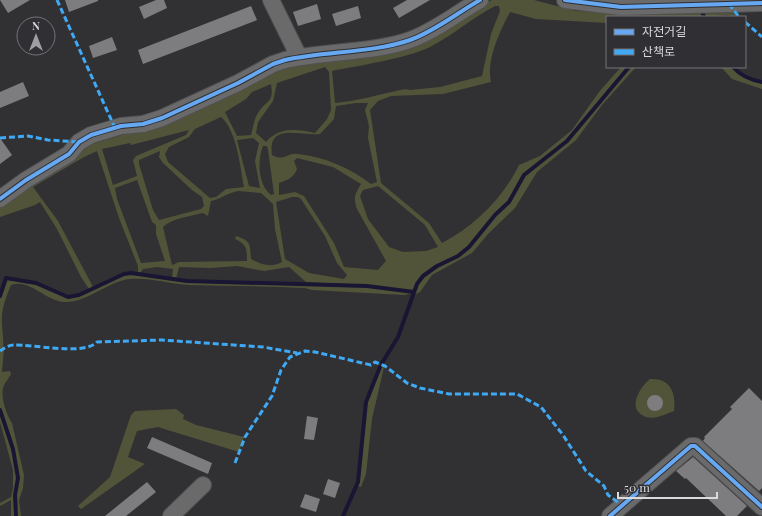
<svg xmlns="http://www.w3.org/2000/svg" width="762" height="516" viewBox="0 0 762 516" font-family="'Playfair Display','Noto Sans KR',serif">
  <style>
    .green { fill: #525439; fill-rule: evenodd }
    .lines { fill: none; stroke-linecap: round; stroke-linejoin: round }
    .stream { stroke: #181633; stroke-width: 4 }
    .building { fill: #7d7d7f }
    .minor-casing { stroke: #505052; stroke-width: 18 }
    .minor { stroke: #6a6a6b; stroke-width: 16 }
    .quiet { stroke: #3fa9f5; stroke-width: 3; stroke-dasharray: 6 3; stroke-linecap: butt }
    .cycleway-casing { stroke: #303034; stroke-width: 6 }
    .cycleway { stroke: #66a8f1; stroke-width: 4 }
  </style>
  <rect width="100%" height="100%" fill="#313133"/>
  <!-- green -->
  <path class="green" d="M492 0H534L576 11 611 12 730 9 736 16 727 15 705 17 704 14H702V17H607V23L536 19 510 12C500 31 486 60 491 82L443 94 391 96 378 101 370 110 381 183 429 223 442 243C475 226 503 198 519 165L540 156 572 130 599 92 621 67H628L566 140 524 174 508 201 495 214 468 247 457 255 427 272 416 283 413 291 367 285 306 282 289 267 264 271 237 266 211 268 179 267 176 279 172 278 173 269 157 267 143 269 140 273H138V266L119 218 97 151 84 157 33 187 58 221 93 287 89 289 81 277 57 229 40 202 35 205 0 217V207L88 145 129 133 276 68 353 54ZM495 6H499L500 11 491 34 482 76 440 87 410 90 405 89C381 94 358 101 335 103L332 71C361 65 404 59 430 47 453 35 472 18 495 6ZM325 67 329 72 331 110 327 119 315 133C296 129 279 127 266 142L256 133 258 122 273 101 277 83ZM271 84C274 104 267 99 258 113 254 119 253 128 251 135L237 136 225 112 246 99 252 92ZM356 103H368L365 110 369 126 368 138 377 182 371 184C350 168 325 157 298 154 287 152 285 162 272 155 267 122 301 136 320 134L334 119 336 106ZM221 117C237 131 240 166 244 187L226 189 216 197 210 198 168 162 165 154 169 147 189 137 195 129ZM189 130 186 135 136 156 133 160 137 176 113 185 102 149 130 143 131 145ZM253 138 259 143 255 161 260 188 249 186 237 140ZM263 146H267L268 150 274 194 271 195C258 185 257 161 263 146ZM160 151 159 157 163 163 192 190 202 197 204 206 201 209 159 220 153 210 139 164V160ZM297 158 333 167 361 184C355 194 353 198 357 209L386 261 378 270 344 267 334 243 304 196 295 192 279 195V183C287 180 294 178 297 169L294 161ZM137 180 152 222 156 225V234L165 261 141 263 117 199 115 188ZM378 186 425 225 438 247 426 251 403 252 389 247 368 219 360 196 363 190ZM238 191 261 193 273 204 275 229 282 262C271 268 262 265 251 259 250 244 251 241 236 236L235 239C247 244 247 250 247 261L179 262 172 265 163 227C172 218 191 216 203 213L208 216 211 201C221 199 227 193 238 191ZM292 197H298L301 199 325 236 337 263 347 275 344 279 309 273 285 259 276 202Z
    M631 67H636L602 105 576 140 537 172 515 208 488 234 472 253 432 275 420 292 414 295 418 284 428 273 458 257 469 248 496 215 510 202 525 175 568 142Z
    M721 67H731C740 76 750 81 762 83V89L732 79Z
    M131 274 187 282 367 287 413 293 404 295 312 290 305 288C266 286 228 286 190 285 170 284 149 277 129 279 107 282 87 303 64 302 46 301 29 278 11 285 6 297 1 310 2 322 2 331 4 339 3 348L0 350V299L7 279 36 283 68 298 79 295 124 275Z
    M4 349 2 372 10 371 11 374C9 378 4 384 3 388 1 399 6 414 12 423L24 475 23 488 19 500 21 516H17L15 496 19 478 14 449 0 408V352Z
    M381 366 384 367 372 419 366 474 361 487 358 486 367 402Z
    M650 379C671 378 676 393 674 411 666 414 655 420 646 417 626 410 639 388 650 379Z
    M176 409 184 415 183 419 196 425 244 437 239 452 158 427 137 431 128 457 145 464 81 509 78 506 110 477 131 415 135 411Z
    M0 412 14 458 17 478 14 495 15 516H11V500L0 506V503L11 497 13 488V470L0 422Z"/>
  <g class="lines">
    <!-- stream -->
    <path class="stream" d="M703 14 704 17
      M733 67C741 76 750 80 762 82
      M0 296 6 278 36 283 68 297 79 295 124 274 131 273 187 281 367 286 414 292
      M382 363 398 337 417 284 423 276 437 266 458 256 469 247 495 215 509 202 524 175 567 141 629 67
      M0 410 13 449 18 478 15 495 16 516
      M343 516 358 482 366 402 380 367"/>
  </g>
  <!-- building -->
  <path class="building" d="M0 0H30L8 13Z
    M65 0H98V1L69 12Z
    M156 0H164L167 8 144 19 139 7Z
    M407 0H430L399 18 393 8Z
    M317 4 321 19 298 26 293 12Z
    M251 6 257 20 143 64 138 50Z
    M358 6 361 18 336 26 332 14Z
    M112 37 117 50 93 58 89 46Z
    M23 82 29 96 0 108V92Z
    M0 138 12 155 0 164Z
    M749 388 762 401V488L759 491 703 441 705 438 704 437 732 409 730 407Z
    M647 403a8 8 0 1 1 16 0a8 8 0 1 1-16 0Z
    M307 416 318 418 314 440 304 439Z
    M152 437 212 463 208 474 147 448Z
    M693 457 747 506 737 516H726L686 478 685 479 676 471Z
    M328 479 340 483 335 498 323 494Z
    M147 482 156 492 126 516H105Z
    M305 494 320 499 316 512 300 507Z"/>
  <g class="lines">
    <defs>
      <path id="minor" d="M271 0 299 57
        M565 0 621 7 762 3
        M0 199 26 180 69 154 79 142 91 135 121 126 143 124 162 118 238 83 273 64 285 60C325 51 373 53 410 40 435 31 457 13 480 0
        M171 516 203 485
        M610 516 691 446H695L762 507"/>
    </defs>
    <!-- minor casing -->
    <use href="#minor" class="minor-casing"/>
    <!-- minor -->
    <use href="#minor" class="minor"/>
    <!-- quiet -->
    <path class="quiet" d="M57 0 115 128
      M729 4 739 17
      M745 22 762 37
      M0 138 28 136 48 140 79 142
      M0 351C4 348 9 345 14 345 32 344 84 356 97 342L162 340 263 347 297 353
      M235 463 245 437 272 396 281 370 290 357 305 351 315 352 371 365 375 362 385 366 407 383 420 388 449 394H517L541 407 563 435 586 471 604 486 608 495 623 506"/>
    <defs>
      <path id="cycleway" d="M565 0 621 7 762 3
        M0 199 26 180 69 154 79 142 91 135 121 126 143 124 162 118 238 83 273 64 285 60C325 51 373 53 410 40 435 31 457 13 480 0
        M610 516 691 446H695L762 507"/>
    </defs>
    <!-- cycleway casing -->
    <use href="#cycleway" class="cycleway-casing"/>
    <!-- cycleway -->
    <use href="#cycleway" class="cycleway"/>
  </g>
  <!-- legend -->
  <rect x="606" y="16" width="140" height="52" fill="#303034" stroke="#747478"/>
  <rect x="614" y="29" width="20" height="6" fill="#66a8f1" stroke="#747478"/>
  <text x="642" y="36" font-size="12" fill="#dadadd">자전거길</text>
  <rect x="614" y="49" width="20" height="6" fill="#3fa9f5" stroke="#747478"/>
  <text x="642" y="56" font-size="12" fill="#dadadd">산책로</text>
  <!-- north arrow -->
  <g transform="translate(36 36)"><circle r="19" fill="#303034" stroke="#747478"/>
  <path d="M0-3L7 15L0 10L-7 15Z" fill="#9f9fa2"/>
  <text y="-6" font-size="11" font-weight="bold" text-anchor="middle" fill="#dadadd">N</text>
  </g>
  <!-- scale -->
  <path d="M618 492v6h99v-6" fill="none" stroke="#dadadd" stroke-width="2"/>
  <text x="624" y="492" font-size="12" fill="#dadadd" stroke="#303034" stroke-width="3" paint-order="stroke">50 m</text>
</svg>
